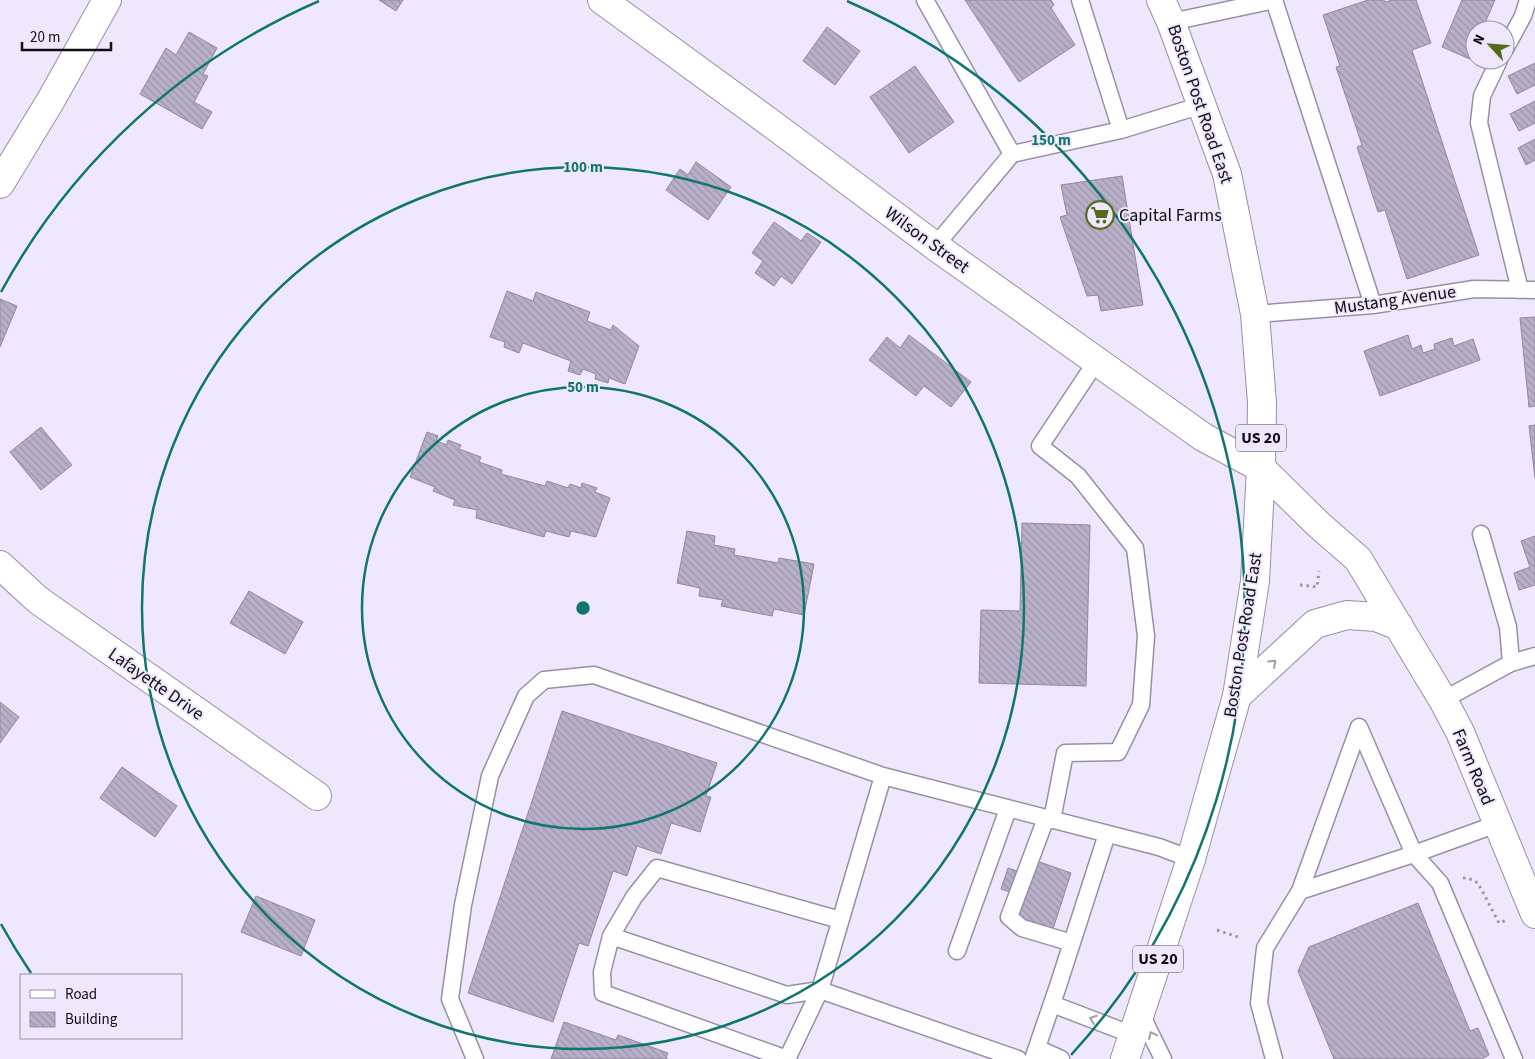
<svg xmlns="http://www.w3.org/2000/svg" width="1535" height="1059" viewBox="0 0 1535 1059" font-family="'Source Sans 3',sans-serif">
  <style>
    .building { fill: url(#building-back-hatch); stroke: #9087a0 }
    .lines { fill: none; stroke-linecap: round; stroke-linejoin: round }
    .service-casing { stroke: #988fa7; stroke-width: 19 }
    .minor-casing { stroke: #988fa7; stroke-width: 30 }
    .tertiary-casing { stroke: #988fa7; stroke-width: 30 }
    .primary-casing { stroke: #988fa7; stroke-width: 30 }
    .trunk-casing { stroke: #988fa7; stroke-width: 30 }
    .path { stroke: #9b95a6; stroke-width: 3; stroke-dasharray: 2.5 4; stroke-linecap: butt }
    .service { stroke: #fff; stroke-width: 16 }
    .minor { stroke: #fff; stroke-width: 28 }
    .tertiary { stroke: #fff; stroke-width: 28 }
    .primary { stroke: #fff; stroke-width: 28 }
    .trunk { stroke: #fff; stroke-width: 28 }
    .oneway { stroke: #9f9ea1 }
    .ring { fill: none; stroke: #0f766e; stroke-width: 2.5 }
    .labels { text-anchor: middle; dominant-baseline: central; stroke-width: 4; stroke-linejoin: round; paint-order: stroke }
    .shield { fill: #efe8fd; stroke: #524e5b; stroke-width: 1 }
    .shield-label { font-size: 16px; font-weight: bold; fill: #0f0c15 }
    .street-label { font-size: 18px; fill: #0f0c15; stroke: #efe8fd }
    .poi-label { font-size: 18px; fill: #0f0c15; stroke: #efe8fd; text-anchor: start }
    .centre { fill: #0f766e; stroke: #efe8fd; stroke-width: 2.5 }
    .ring-label { font-size: 15px; text-anchor: middle; font-weight: bold; fill: #0f766e; stroke: #efe8fd; stroke-width: 4; stroke-linejoin: round; paint-order: stroke }
  </style>
  <defs>
    <pattern id="building-back-hatch" width="6" height="6" patternUnits="userSpaceOnUse" patternTransform="scale(1.25)"><rect width="6" height="6" fill="#b8afc8"/><path d="M-1 5l2 2M0 0l6 6M5-1l2 2" fill="none" stroke="#9d95ab"/></pattern>
  </defs>
  <rect width="100%" height="100%" fill="#efe8fd"/>
  <!-- building -->
  <path class="building" d="M379 0H403L396 11Z
    M965 0H1051L1054 5 1051 8 1075 45 1019 82Z
    M1368 0H1384L1385 2 1393 0H1416L1431 43 1412 50 1479 255 1407 279 1385 210 1378 212 1357 147 1362 145 1336 67 1340 66 1323 15Z
    M1462 0H1495L1482 30H1475V47L1470 59 1442 47Z
    M827 27 860 51 835 85 803 61Z
    M189 32 217 48 203 74 208 76 194 102 212 112 202 129 140 94 166 48 176 55Z
    M1535 63V85L1517 94 1508 76Z
    M915 66 954 122 909 153 870 97Z
    M1535 101V123L1519 131 1510 114Z
    M1535 139V160L1526 165 1518 148Z
    M696 162 731 187 708 220 666 190 680 169 688 175Z
    M1122 176 1143 305 1101 311 1098 295 1087 296 1060 217 1067 215 1061 185Z
    M774 222 801 241 807 233 821 242 792 284 781 276 774 286 755 273 763 261 752 253Z
    M507 291 533 301 536 292 590 312 587 321 611 330 613 325 639 346 625 384 609 378 608 383 595 379 596 374 583 369 580 375 568 371 571 361 523 343 519 353 504 347 505 342 490 337Z
    M0 299 17 306 0 347Z
    M1535 317V406L1529 407 1520 318Z
    M909 335 971 382 951 407 924 386 916 396 869 360 887 337 900 348Z
    M1408 335 1412 349 1421 345 1423 353 1435 349 1434 344 1452 338 1454 346 1473 339 1480 360 1380 396 1364 351Z
    M1535 425V478L1529 426Z
    M41 427 72 465 41 490 10 452Z
    M427 432 438 436 436 441 447 445 448 440 461 445 459 449 481 457 479 462 502 470 501 474 545 486 547 481 568 488 570 484 581 488 582 483 597 488 595 492 610 498 596 537 571 531 569 537 546 531 544 537 476 518 477 510 453 505 455 500 433 491 435 487 410 477Z
    M1022 523 1090 525 1086 686 979 683 981 610 1020 611Z
    M687 531 715 536 714 545 735 549 734 555 778 563 779 558 814 564 804 615 774 609 772 616 721 606 723 600 699 596 700 588 677 583Z
    M1535 536V585L1519 590 1514 573 1530 567 1521 541Z
    M249 591 303 622 285 654 230 623Z
    M0 702 19 717 0 743Z
    M562 711 717 763 706 796 711 797 700 832 671 823 661 854 637 846 627 876 613 871 588 946 579 943 553 1022 468 993Z
    M122 767 177 806 155 837 100 798Z
    M1037 861 1071 873 1053 929 1016 916 1022 896 1001 889 1008 868 1032 876Z
    M256 896 315 920 301 956 241 932Z
    M1418 903 1470 1031 1478 1028 1489 1055 1482 1059H1334L1298 971 1309 947Z
    M564 1022 616 1040 618 1035 668 1053 666 1058 668 1059H551Z"/>
  <g class="lines">
    <defs>
      <path id="service" d="M925 0 1012 154
        M1080 0 1121 130
        M1274 0 1373 305
        M1171 22 1275 0
        M1505 49 1523 16 1528 0
        M1499 60 1482 96 1479 123 1520 290
        M935 246 1012 154 1121 130 1202 105
        M1255 314 1373 305 1474 289 1535 290
        M1481 534 1508 627 1511 663
        M1443 700 1511 663 1535 656
        M1046 818 1009 917 1022 928 1072 943
        M1052 820 1065 753 1118 752 1141 705 1146 636 1135 548 1078 476 1040 446 1096 362
        M1300 891 1414 854 1497 824
        M611 936 602 972 603 993 787 1059
        M957 951 1008 809
        M820 990 787 995 611 936 634 897 657 868 840 920
        M1052 1004 1133 1035
        M1140 1012 1163 1059
        M1037 1048 1061 1059
        M475 1059 450 999 463 905 490 776 526 696 544 680 594 675 883 776
        M787 1059 820 990
        M1018 1059 820 990 883 776 1159 847 1191 859
        M1033 1059 1058 986 1107 834
        M1274 1059 1259 1003 1265 948 1300 891 1359 727 1414 854 1440 883 1514 1059"/>
      <path id="minor" d="M0 184 51 100 107 0
        M0 565 38 600 317 796"/>
      <path id="tertiary" d="M602 0 776 127 935 246 1151 400 1203 437 1261 468 1319 525 1358 559 1443 700 1460 732 1535 914
        M1237 696 1315 624 1347 615 1376 617 1399 626"/>
      <path id="primary" d="M1161 0 1171 22 1227 174 1255 314 1262 403 1261 468 1255 581 1237 696 1191 859"/>
      <path id="trunk" d="M1125 1059 1191 859"/>
    </defs>
    <!-- service casing -->
    <use href="#service" class="service-casing"/>
    <!-- minor casing -->
    <use href="#minor" class="minor-casing"/>
    <!-- tertiary casing -->
    <use href="#tertiary" class="tertiary-casing"/>
    <!-- primary casing -->
    <use href="#primary" class="primary-casing"/>
    <!-- trunk casing -->
    <use href="#trunk" class="trunk-casing"/>
    <!-- path -->
    <path class="path" d="M1300 585 1317 587 1319 571
      M1463 878H1468L1478 883 1499 923 1507 920
      M1217 930 1238 937"/>
    <!-- service -->
    <use href="#service" class="service"/>
    <!-- minor -->
    <use href="#minor" class="minor"/>
    <!-- tertiary -->
    <use href="#tertiary" class="tertiary"/>
    <!-- primary -->
    <use href="#primary" class="primary"/>
    <!-- trunk -->
    <use href="#trunk" class="trunk"/>
  </g>
  <!-- one-way arrows -->
  <defs><path id="oneway-chevron" d="M-2-3.5L2.5 0L-2 3.5" fill="none" stroke-width="1.6" stroke-linecap="round" stroke-linejoin="round" transform="scale(1.25)"/></defs>
  <g class="oneway">
    <use href="#oneway-chevron" transform="translate(1273 663) rotate(-43)"/>
    <use href="#oneway-chevron" transform="translate(1093 1019) rotate(-159)"/>
    <use href="#oneway-chevron" transform="translate(1152 1035) rotate(-116)"/>
  </g>
  <!-- distance rings -->
  <g class="ring">
    <circle cx="583" cy="608" r="221"/>
    <circle cx="583" cy="608" r="441"/>
    <path d="M31 973A662 662 0 0 1 1 924M1 292A662 662 0 0 1 319 1M847 1A662 662 0 0 1 1071 1055"/>
  </g>
  <!-- icons -->
  <defs>
    <symbol id="supermarket-ring" viewBox="-11 -11 22 22"><circle r="9.5" fill="#efe8fd" stroke="#546b1c" stroke-width="1.5"/><path d="M-6-5.5h2.5l.6 2H6L4.5 2H-2.5L-4.4-4H-6ZM-1.5 3.2a1.3 1.3 0 1 0 .1 0ZM3 3.2a1.3 1.3 0 1 0 .1 0Z" fill="#546b1c"/></symbol>
  </defs>
  <g fill-rule="evenodd">
    <use href="#supermarket-ring" x="1084" y="199" width="32" height="32"/>
  </g>
  <g class="labels">
    <!-- shield labels -->
    <g class="shield">
      <rect x="1236" y="424.5" width="50" height="27" rx="4"/>
      <rect x="1133" y="945.5" width="50" height="27" rx="4"/>
    </g>
    <g class="shield-label">
      <text x="1261" y="438">US 20</text>
      <text x="1158" y="959">US 20</text>
    </g>
    <!-- street labels -->
    <g class="street-label">
      <text transform="translate(1200 104) rotate(71)">Boston Post Road East</text>
      <text transform="translate(927 240) rotate(36)">Wilson Street</text>
      <text transform="translate(1395 300) rotate(-8)">Mustang Avenue</text>
      <text transform="translate(1243 635) rotate(-81)">Boston Post Road East</text>
      <text transform="translate(156 684) rotate(35)">Lafayette Drive</text>
      <text transform="translate(1473 767) rotate(67)">Farm Road</text>
    </g>
    <!-- poi labels -->
    <g class="poi-label">
      <text x="1119" y="215">Capital Farms</text>
    </g>
  </g>
  <circle cx="583" cy="608" r="8" class="centre"/>
  <g class="ring-label">
    <text x="1051" y="145">150 m</text>
    <text x="583" y="172">100 m</text>
    <text x="583" y="392">50 m</text>
  </g>
  <!-- legend -->
  <rect x="20" y="974" width="162" height="65" fill="#efe8fd" stroke="#9590a0"/>
  <rect x="30" y="990" width="25" height="8" fill="#ffffff" stroke="#9590a0"/>
  <text x="65" y="999" font-size="15" fill="#0f0c15">Road</text>
  <rect x="30" y="1012" width="25" height="15" fill="url(#building-back-hatch)" stroke="#9590a0"/>
  <text x="65" y="1024" font-size="15" fill="#0f0c15">Building</text>
  <!-- north arrow -->
  <g transform="translate(1490 45) rotate(296)"><circle r="24" fill="#efe8fd" stroke="#9590a0"/>
  <path d="M0-4L9 19L0 12L-9 19Z" fill="#546b1c"/>
  <text y="-8" font-size="14" font-weight="bold" text-anchor="middle" fill="#0f0c15">N</text>
  </g>
  <!-- scale -->
  <path d="M22 42v8h89v-8" fill="none" stroke="#0f0c15" stroke-width="2.5"/>
  <text x="30" y="42" font-size="15" fill="#0f0c15" stroke="#efe8fd" stroke-width="4" paint-order="stroke">20 m</text>
</svg>
